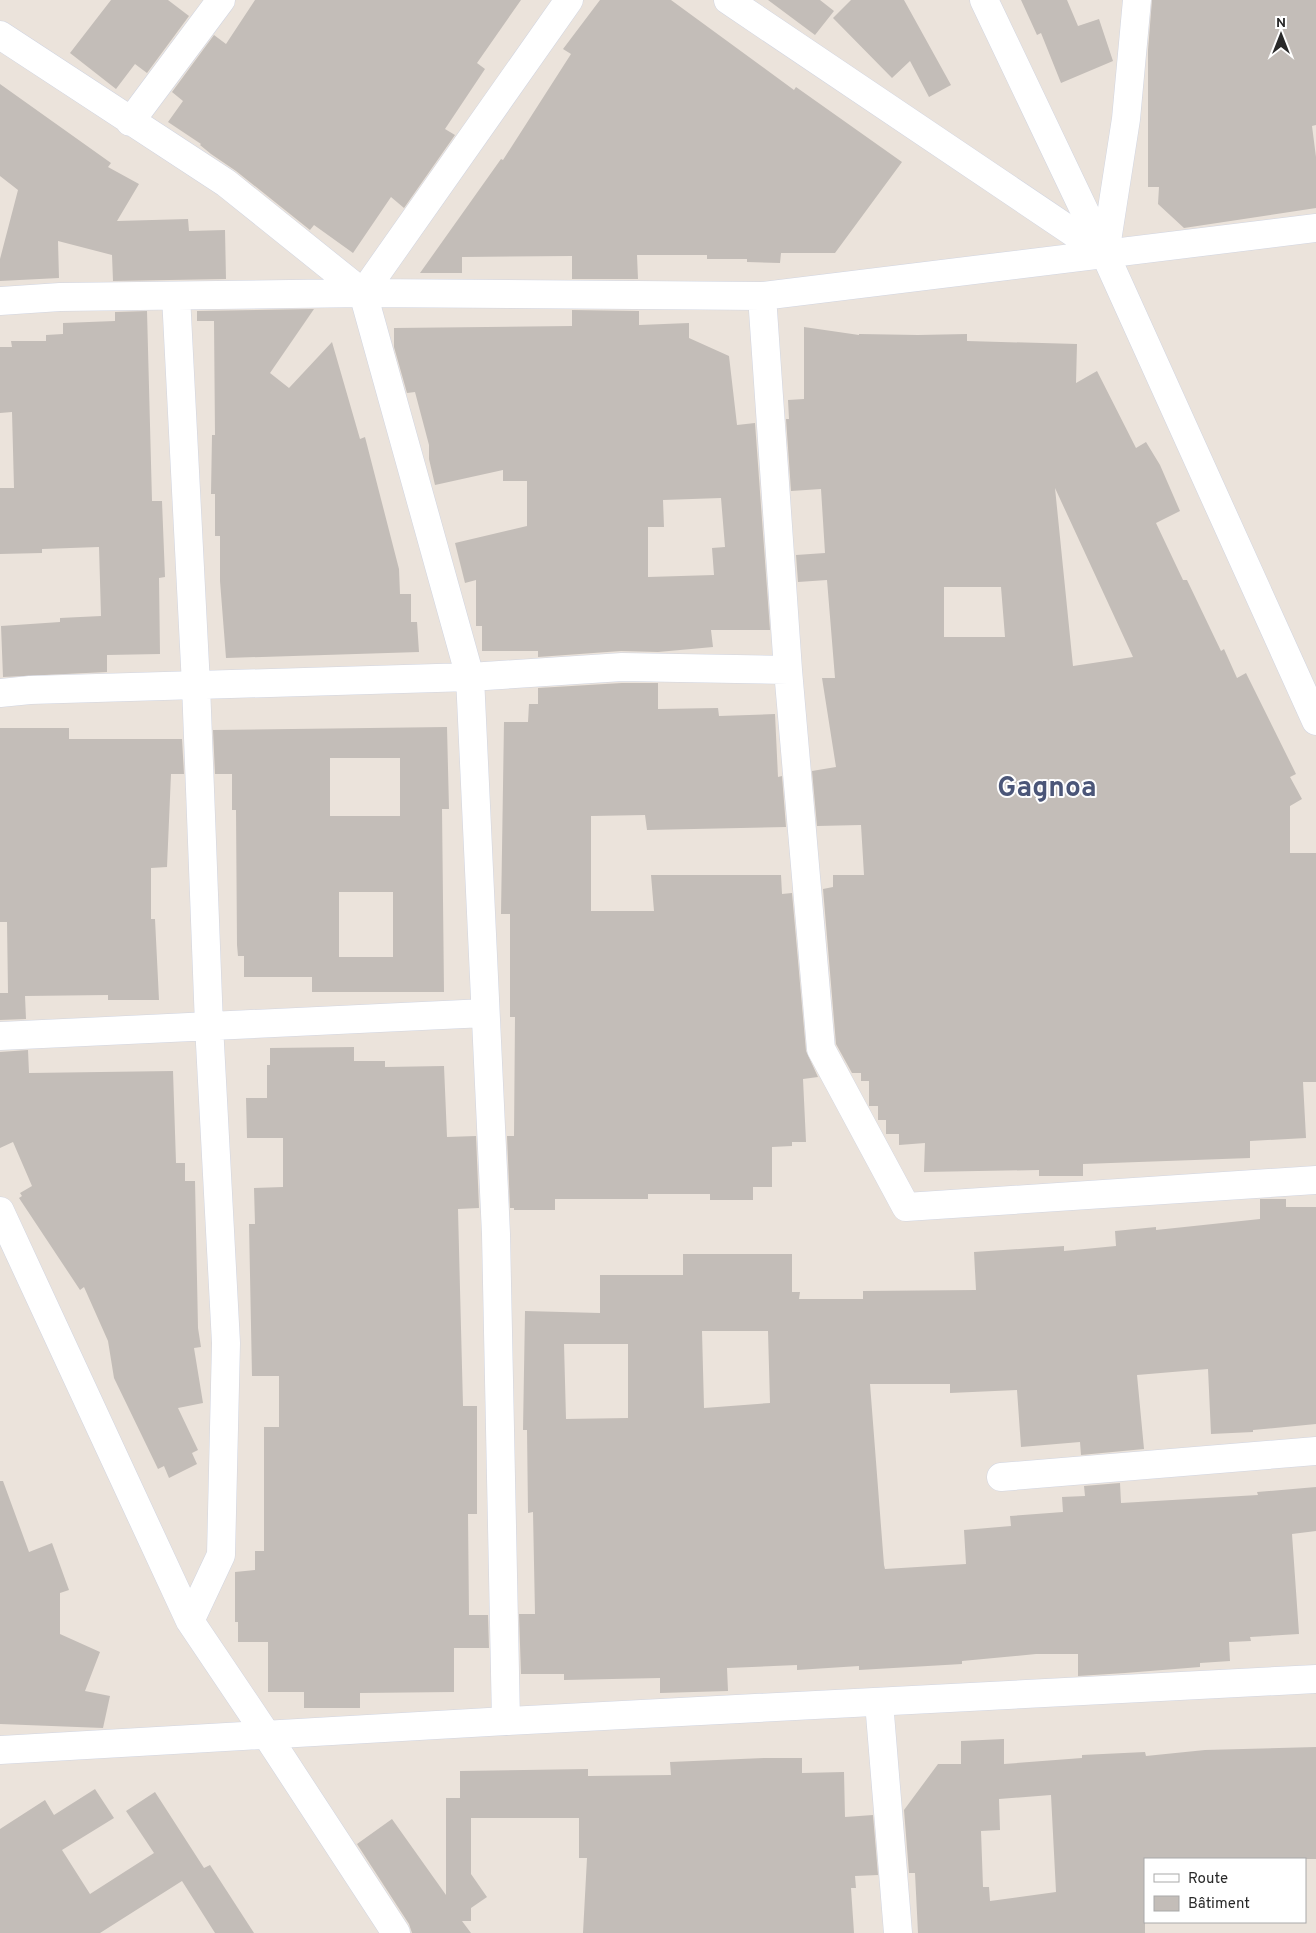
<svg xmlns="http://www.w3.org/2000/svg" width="1316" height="1933" viewBox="0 0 1316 1933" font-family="Overpass,sans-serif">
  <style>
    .building { fill: #c3bdb8; fill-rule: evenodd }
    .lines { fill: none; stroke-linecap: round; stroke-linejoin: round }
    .street-casing { stroke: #d1d5e1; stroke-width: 29 }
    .secondary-casing { stroke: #d1d5e1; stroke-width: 29 }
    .street { stroke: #fff; stroke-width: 28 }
    .secondary { stroke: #fff; stroke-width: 28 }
    .labels { text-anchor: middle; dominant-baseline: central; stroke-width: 4; stroke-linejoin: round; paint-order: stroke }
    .town-label { font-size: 28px; font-weight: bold; fill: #4b5678; stroke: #fff }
  </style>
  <rect width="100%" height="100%" fill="#ebe3db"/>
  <!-- building -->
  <path class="building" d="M111 0H168L189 16 147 73 135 64 116 89 70 53Z
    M255 0H521L477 63 485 69 445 129 455 135 404 208 391 197 353 253 314 225 310 230 236 171 211 154 200 145 201 144 168 122 183 101 172 92 214 35 226 44Z
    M600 0H671L794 90 796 87 902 162 835 253H781L780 263 747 262V259H707V255H637L638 279H572V256L462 257V273H420L501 159 503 160 571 54 563 49Z
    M768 0H820L834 11 815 35Z
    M851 0H904L951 85 929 97 910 61 892 78 833 18Z
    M1021 0H1067L1078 26 1099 19 1113 61 1061 83 1041 33 1037 35Z
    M1152 0H1316V125L1312 126 1316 157V208L1184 228 1158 204 1159 187H1148V50Z
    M0 84 111 163 108 167 139 184 117 221 188 219 189 231 225 230 226 279 113 281 112 255 58 241 59 278 0 281V259L18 190 0 176Z
    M314 309 270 373 289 388 332 342 360 439 365 437 399 569 400 594H411V622H417L419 652 226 658 220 581V536H215V494H211L212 435H215L214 321H197V311Z
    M572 310 639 311V325L689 323V338L729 356 737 425 755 423 770 630H711L713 647 658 652 621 651 538 657V651H482V626H476V580L465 583 455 543 527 526V481H503V470L435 485 429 459V445L415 392 407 393 394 347V328L572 326ZM721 498 725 547 712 548 714 575 648 577V527H664L663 500Z
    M147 311 152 501H162L165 577 159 578 160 654 107 655V672L3 677 1 626 60 622V618L101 616 99 547 42 549V553L0 554V488H14L12 412 0 413V347H12L11 341H46V335L63 334V323L115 321V312Z
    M804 327 859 335V334L918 335 967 334V341L1077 344 1076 383 1097 371 1136 448 1146 442 1160 465 1180 511 1156 523 1183 580H1187L1221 651 1224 649 1237 678 1246 673 1296 774 1290 777 1302 799 1290 806V853H1316V1082H1303L1306 1138 1250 1141V1158L1083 1164V1176H1039V1170L924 1172 925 1143 899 1145V1134H886V1120H878V1106H869V1081H861V1073H852L836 1044 823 889 833 887V875H864L861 825 817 826 812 771 836 767 822 678H835L827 580 798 582 796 555 825 553 821 489 791 491 786 419H789L788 400 804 399ZM1055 488 1133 657 1073 666ZM944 587H1001L1005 637H944Z
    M622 683H658V709L718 708 719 716 775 714 778 777 782 776 786 827 647 830 645 815 591 816V911H654L651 875H781L782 894 792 893 806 1051 818 1077 803 1079 806 1142H792V1146L772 1147V1187H753V1200H710V1194H648V1199H555V1210H514V1208H510L507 1136H514L515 1017H510V914H501L504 722H528L529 704H538V688Z
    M447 727 449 809H442L444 992H312V977H244V956H238L237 945 236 810H232V774H215L213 730ZM330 758H400V816H330ZM339 892H393V957H339Z
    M0 728H69V739H182L184 774H171L167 867 151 868V919H155L159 1000H108V995L25 996 26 1019 0 1020V993H8L7 922H0Z
    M354 1047V1061H385V1067L444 1066 447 1137 476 1136 479 1208 458 1209 460 1289 463 1406H477V1514H468L469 1615H488L489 1648H454V1692L360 1693V1708H304V1692H268V1642H238V1622H235V1572L255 1570V1551H264V1427H279V1376H252L249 1224H255L254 1188 283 1187V1138H247L246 1098H267V1065H270V1048Z
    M28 1050 29 1073 173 1071 176 1163H185V1181H195L198 1328 201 1347 194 1348 203 1403 178 1408 198 1450 192 1453 197 1464 169 1478 164 1466 158 1469 114 1378 108 1341 84 1287 80 1290 19 1198 22 1196 20 1193 32 1186 13 1142 0 1148V1052Z
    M1260 1199H1286V1207H1316V1424L1253 1430V1432L1211 1434 1208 1369 1137 1375 1144 1449 1081 1455 1080 1442 1021 1447 1017 1390 950 1393V1384H870L884 1565 885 1569 966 1564 964 1530 1011 1526 1010 1516 1063 1512 1062 1497 1085 1496 1084 1486 1120 1483 1121 1503 1258 1495 1257 1492 1316 1487V1531L1292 1534 1299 1634 1250 1637 1251 1641 1229 1642 1230 1661 1200 1663V1667L1125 1673 1078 1676V1654H1036L962 1661V1664L945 1665 859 1670V1666L797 1670V1665L727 1668 728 1691 660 1693V1678L564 1680V1674H521L519 1614H535L533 1512 528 1513 527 1430H523L525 1311 600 1313V1275H683V1254H792V1292H800L799 1299H863V1291L976 1290 974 1252 1064 1246V1251L1116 1246 1115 1231 1156 1227V1230L1260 1219ZM702 1331H768L770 1403 704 1408ZM564 1344H628V1418L566 1419Z
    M0 1481H3L29 1552 52 1543 69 1590 60 1593V1634L100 1652 85 1691 110 1696 103 1728 0 1724Z
    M1004 1739V1764L1082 1758V1755L1145 1752 1146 1756 1205 1750 1316 1747V1859H1145V1933H918L915 1873H909L904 1810 938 1764H961V1741ZM1051 1795 1056 1892 990 1901 989 1887H983L981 1831 1000 1830 999 1799Z
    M764 1758H802V1773L844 1772 845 1817 873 1815 878 1875 855 1876 856 1888H851L854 1933H583L587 1858H579V1818H471V1874L487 1897 471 1908V1921H462L471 1933H412L409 1924 357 1844 392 1819 446 1895V1798H460V1771L588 1769V1776L671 1775 670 1762Z
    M95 1789 114 1818 62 1850 90 1894 154 1853 126 1811 155 1792 204 1868 210 1865 254 1933H215L182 1881 100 1933H0V1829L45 1800 54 1815Z"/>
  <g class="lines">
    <defs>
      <path id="street" d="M728 0 1105 254
        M0 35 226 183 363 293 470 677 496 1234 506 1721
        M130 122 221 0
        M1105 254 1126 119 1137 0
        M363 293 569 0
        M176 296 196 685 209 1025 226 1343 221 1555 190 1621
        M762 296 788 670 821 1049 906 1207 1316 1180
        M0 301 60 297 363 293 762 296 1316 228
        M0 693 30 690 470 677 622 667 788 670
        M0 1036 485 1013
        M0 1211 190 1621 266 1734
        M1001 1477 1316 1451
        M879 1702 898 1933"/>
      <path id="secondary" d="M984 0 1105 254 1316 721
        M266 1734 396 1933
        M0 1750 506 1721 1316 1679"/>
    </defs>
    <!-- street casing -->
    <use href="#street" class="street-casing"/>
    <!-- secondary casing -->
    <use href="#secondary" class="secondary-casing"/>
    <!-- street -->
    <use href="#street" class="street"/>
    <!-- secondary -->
    <use href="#secondary" class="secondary"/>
  </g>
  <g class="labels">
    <!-- town labels -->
    <g class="town-label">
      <text x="1047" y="789">Gagnoa</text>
    </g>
  </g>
  <!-- legend -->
  <rect x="1144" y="1858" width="162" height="65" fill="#ffffff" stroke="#a9a9a9"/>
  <rect x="1154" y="1874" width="25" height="8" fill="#ffffff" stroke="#a9a9a9"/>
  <text x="1188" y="1883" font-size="15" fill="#292929">Route</text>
  <rect x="1154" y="1896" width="25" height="15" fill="#c3bdb8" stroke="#a9a9a9"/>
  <text x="1188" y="1908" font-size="15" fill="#292929">Bâtiment</text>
  <!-- north arrow -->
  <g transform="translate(1281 35)" stroke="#ffffff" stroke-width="4" paint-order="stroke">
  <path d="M0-4L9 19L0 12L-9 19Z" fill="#292929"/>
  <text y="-8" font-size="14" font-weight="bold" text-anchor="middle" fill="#292929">N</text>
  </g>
</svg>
